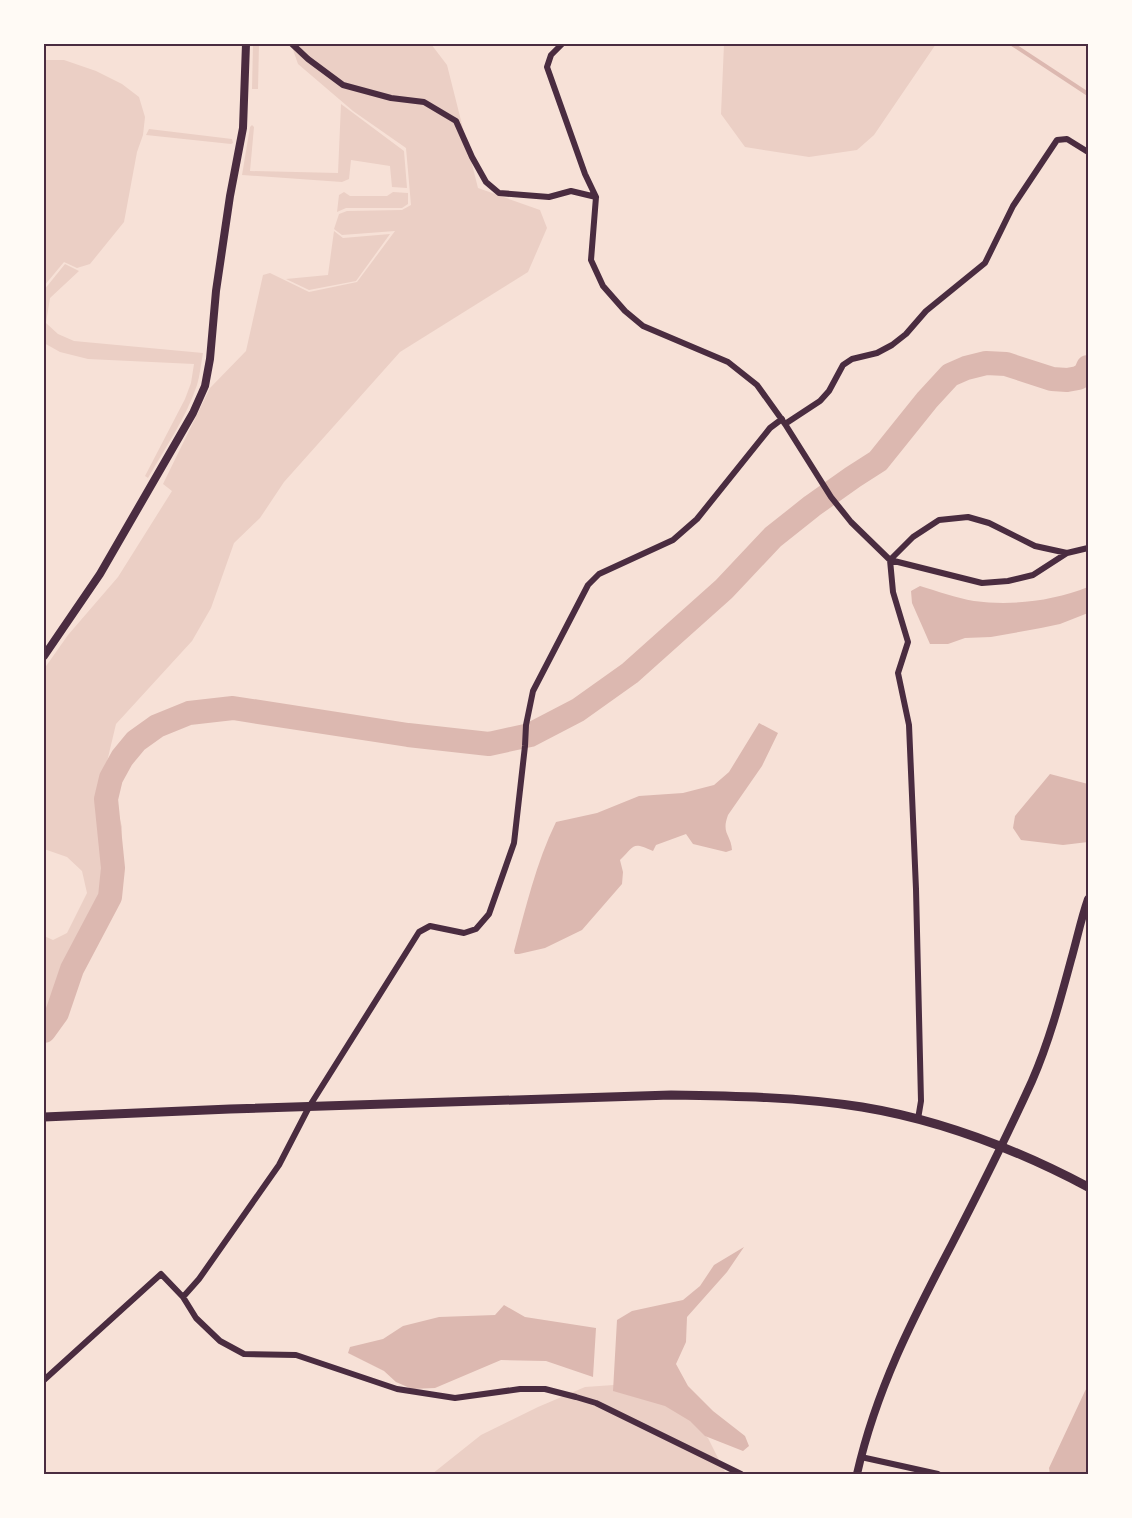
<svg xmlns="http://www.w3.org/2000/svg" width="1132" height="1518" viewBox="0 0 1132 1518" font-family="Helvetica,sans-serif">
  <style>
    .green { fill: #ebcfc5 }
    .water { fill: #dcb8b0 }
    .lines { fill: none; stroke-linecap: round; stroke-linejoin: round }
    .stream { stroke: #dcb8b0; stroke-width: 4 }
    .river { stroke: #dcb8b0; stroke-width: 24 }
    .minor { stroke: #4a2c40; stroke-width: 6 }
    .tertiary { stroke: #4a2c40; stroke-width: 8 }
    .secondary { stroke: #4a2c40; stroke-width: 9 }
    .neatline { fill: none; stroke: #4a2c40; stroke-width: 2 }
  </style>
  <rect width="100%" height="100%" fill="#f7e1d7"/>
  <!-- green -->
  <path class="green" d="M253 44H259L258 89H252Z
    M291 44H431L447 65 478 188 540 210 547 228 528 272 400 352 284 482 260 518 234 543 211 608 192 641 116 724 106 766 122 827 120 878 89 929 65 972 50 1011 44 1019V936L53 940 67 933 87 893 82 871 67 857 44 849V669L68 635 118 577 172 491 163 484 210 388 246 351 263 275 270 273 309 292 357 282 395 231 342 235 334 229 339 214 347 211 402 210 411 205 406 148 353 111 298 64Z
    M724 44H936L874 135 857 150 809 157 745 147 721 114Z
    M44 60H64L96 71 122 84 139 97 145 117 143 135 137 152 124 222 90 264 77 268 64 262 44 286Z
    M341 104 404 151 407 188 392 187 390 166 351 160 349 179 342 182 242 175 250 127 252 125 254 127 250 171 338 173Z
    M149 129 232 139 233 143 231 144 146 135Z
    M344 192 350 196H387L393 192 408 193V204L402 208H346L337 212 339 195Z
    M334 231 343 238 390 234 356 281 309 290 286 279 328 275Z
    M65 264 79 271 50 298 46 323 58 334 74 341 203 353C201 363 200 375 197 385 186 418 165 448 148 478L145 476 185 399 191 383 194 364 88 359 60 352 44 343V290Z
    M628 1384 669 1400 708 1438 726 1474H432L481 1435 538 1407 585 1387Z"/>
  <!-- water -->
  <path class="water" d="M920 586C937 591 956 598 974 601 1012 606 1053 601 1088 587V613L1060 624 1041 628 991 637 965 638 948 644H930L912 603 911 591Z
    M759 723 778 733 762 766 728 815C721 834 731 834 732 850L726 852 693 844 686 834 656 845 653 851C631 841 635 846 620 860L623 872 622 884 582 930 545 948 519 954H515L514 951C526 907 536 863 556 822L597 813 639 796 683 793 714 785 729 772Z
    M1050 774 1088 784V842L1063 845 1021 840 1013 828 1015 816Z
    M744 1247 727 1272 687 1317 686 1342 676 1364 688 1386 713 1411 745 1436 749 1446 743 1451 705 1436 690 1421 665 1406 613 1391 617 1320 632 1311 683 1300 700 1286 714 1265Z
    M504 1305 525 1317 596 1328 593 1377 546 1361 501 1360 435 1388 412 1389 396 1382 384 1371 348 1353 350 1347 383 1339 403 1326 439 1317 495 1315Z
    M1088 1386V1474H1050L1049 1468 1085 1391Z"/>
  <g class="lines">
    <!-- stream -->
    <path class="stream" d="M1012 44 1088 94"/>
    <!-- river -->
    <path class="river" d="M44 1031 57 1013 72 969 110 897 113 868 106 799 111 778 122 758 136 741 157 726 189 713 233 708 408 735 489 744 530 735 578 710 630 673 724 589 773 537 812 506 853 477 878 461 927 400 950 375 966 368 986 363 1006 364 1052 379 1067 380 1078 378 1085 374 1088 367"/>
    <!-- minor -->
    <path class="minor" d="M292 44 308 59 343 85 391 98 424 102 456 121 472 157 486 182 499 193 549 197 571 191 596 197 591 260 603 286 625 311 643 326 728 362 757 385 785 424 831 497 851 522 890 560 982 583 1008 581 1033 575 1067 553 1088 548
      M562 44 551 55 547 67 585 174 596 197
      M785 424 820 401 829 391 843 365 852 359 877 353 892 345 906 334 926 311 985 263 1013 206 1057 140 1067 139 1088 152
      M890 560 893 592 908 642 898 673 909 725 916 889 921 1101 918 1119
      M890 560 913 537 939 520 968 517 989 523 1035 546 1067 553
      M183 1297 199 1279 279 1165 309 1107 419 932 430 926 464 933 476 929 489 914 514 843 525 746 526 725 533 691 588 585 599 574 673 540 697 519 770 428 782 419
      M44 1380 161 1274 183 1297 196 1318 220 1341 244 1354 296 1355 397 1389 455 1398 520 1389H545L576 1397 596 1403 741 1474
      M861 1457 938 1474"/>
    <!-- tertiary -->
    <path class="tertiary" d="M44 656 100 574 193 413 205 386 210 359 216 291 230 196 243 128 246 44
      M857 1474C876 1390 912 1320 952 1244 980 1190 1007 1136 1032 1081 1049 1042 1060 1001 1071 960 1077 939 1081 919 1088 899"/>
    <!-- secondary -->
    <path class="secondary" d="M44 1117 230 1109 671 1095C735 1096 799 1097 862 1107 941 1120 1018 1150 1088 1187"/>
  </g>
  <!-- border -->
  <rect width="1132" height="1518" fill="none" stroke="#fffaf5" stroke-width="90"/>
  <rect x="45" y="45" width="1042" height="1428" class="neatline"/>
</svg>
